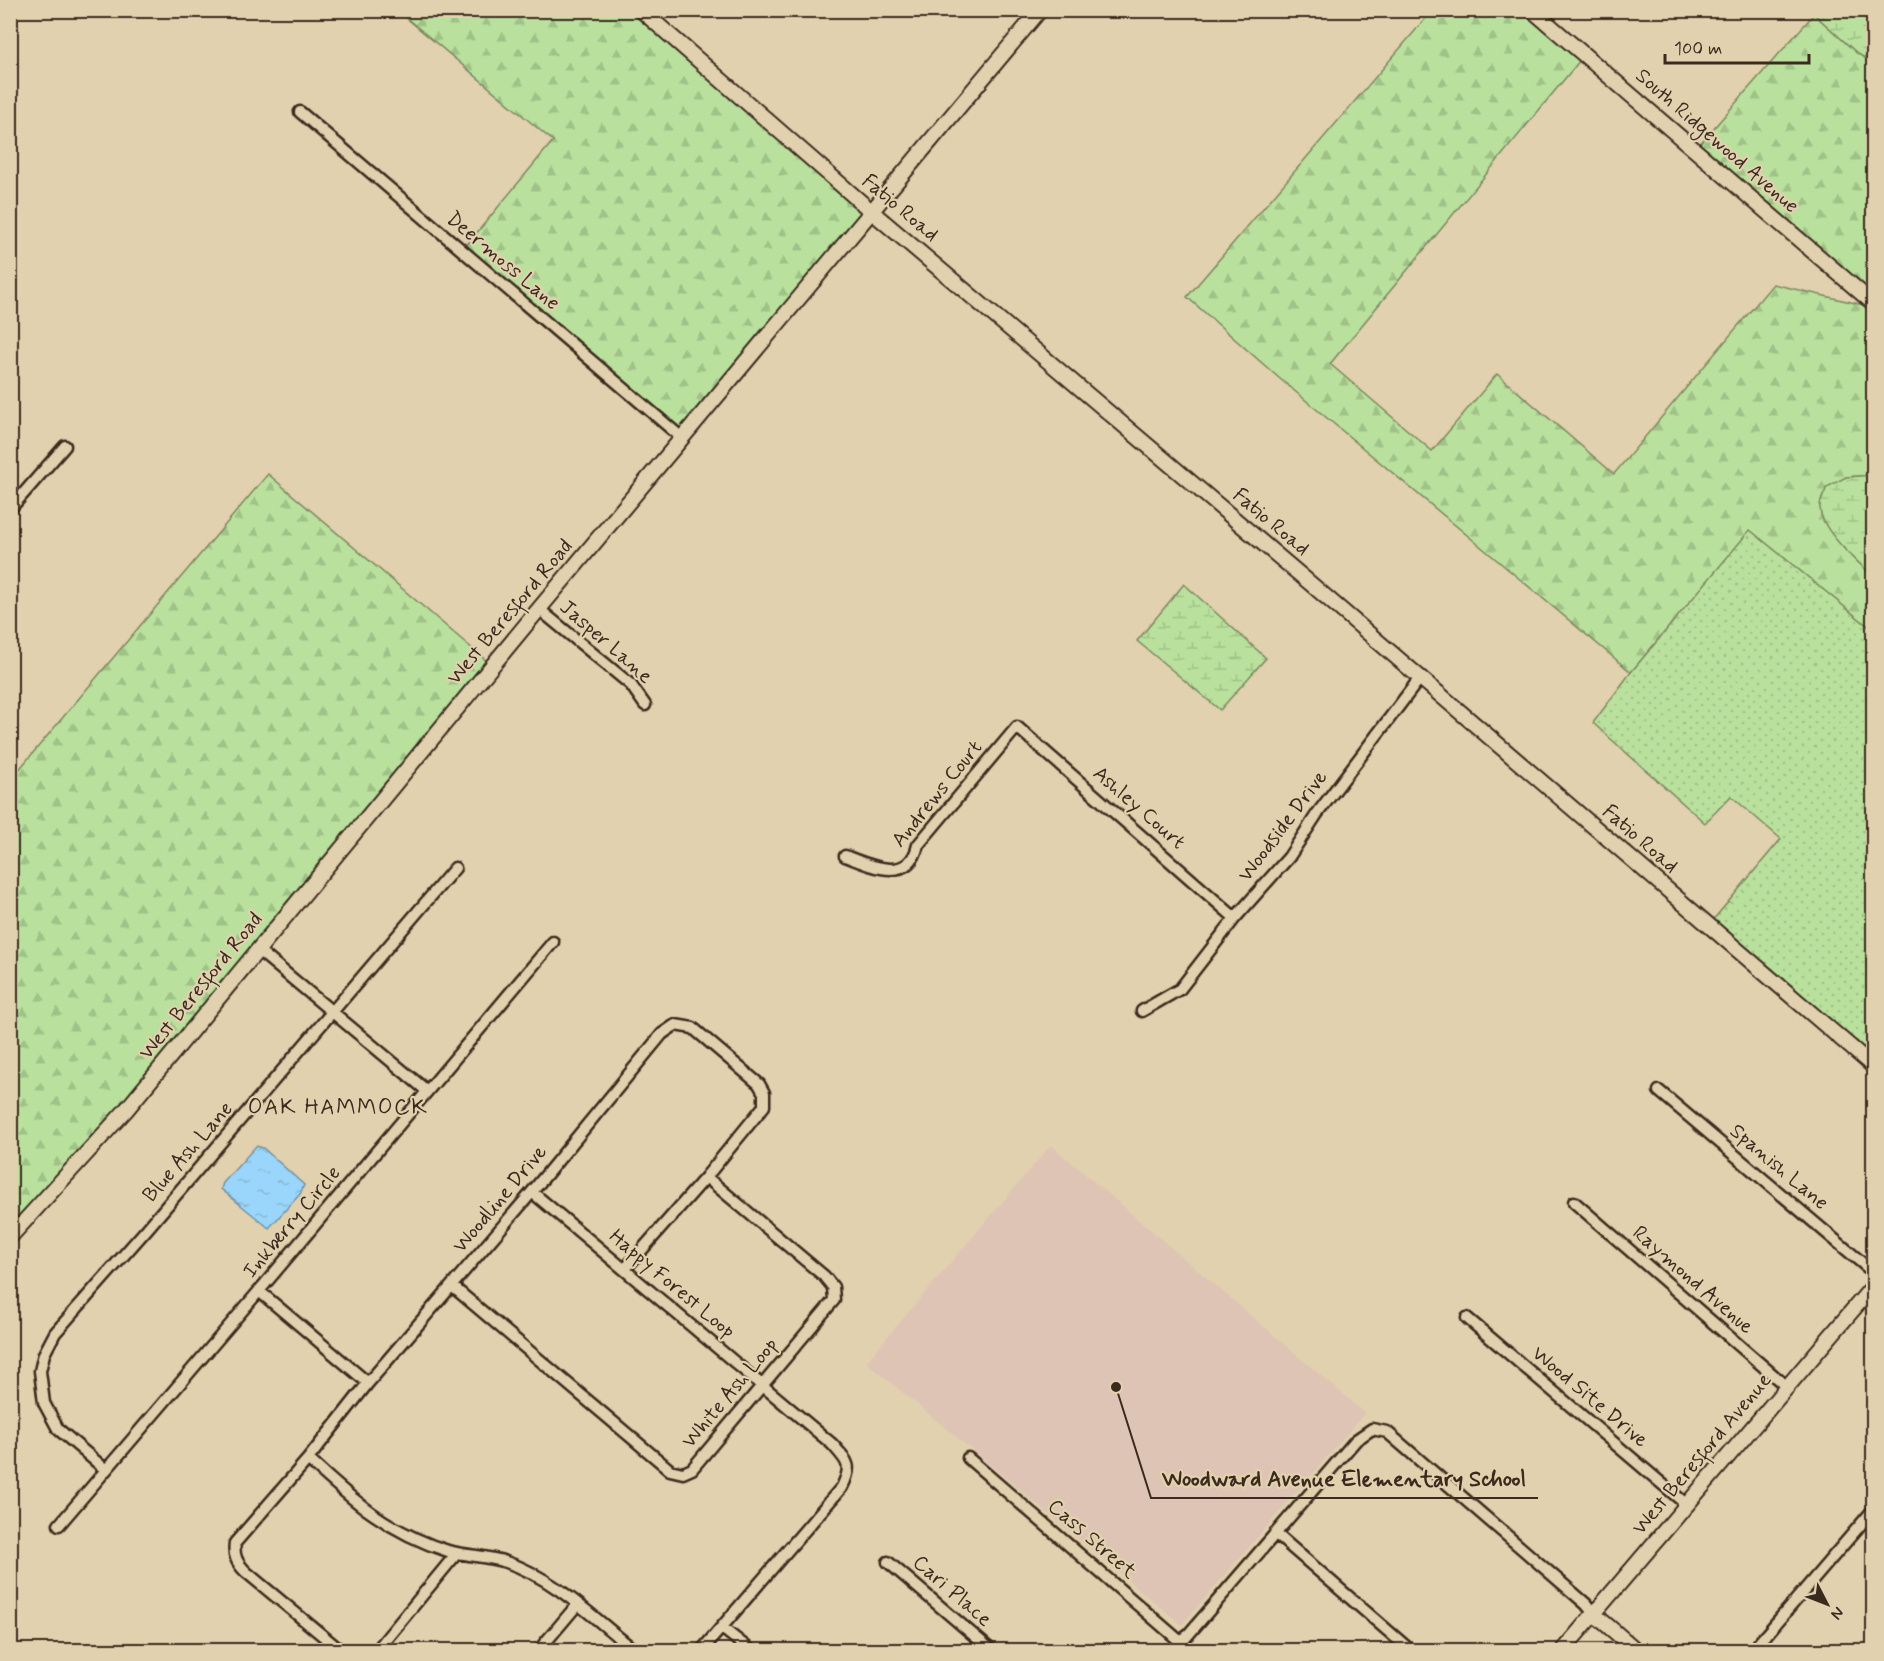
<svg xmlns="http://www.w3.org/2000/svg" width="1884" height="1661" viewBox="0 0 1884 1661" font-family="Mynerve,sans-serif">
  <style>
    .built { fill: #dec4b5 }
    .green { fill: url(#green-dots); stroke: #7a865e; stroke-width: 1.5 }
    .forest { fill: url(#forest-firs); stroke: #7a865e; stroke-width: 1.5 }
    .wetland { fill: url(#wetland-marsh); stroke: #7a865e; stroke-width: 1.5 }
    .water { fill: url(#water-ripples); stroke: #7491a3; stroke-width: 1.5 }
    .lines { fill: none; stroke-linecap: round; stroke-linejoin: round }
    .minor-casing { stroke: #3b2a1e; stroke-width: 15 }
    .tertiary-casing { stroke: #3b2a1e; stroke-width: 18 }
    .minor { stroke: #e2d1ae; stroke-width: 10 }
    .tertiary { stroke: #e2d1ae; stroke-width: 14 }
    .labels { text-anchor: middle; dominant-baseline: central; stroke-width: 4.5; stroke-linejoin: round; paint-order: stroke }
    .street-label { font-size: 21px; fill: #3b2a1e; stroke: #e2d1ae }
    .neighbourhood-label { font-size: 22px; letter-spacing: 1.5px; fill: #3b2a1e; stroke: #e2d1ae }
    .leader { fill: none; stroke: #3b2a1e; stroke-width: 2 }
    .callout-dot { fill: #3b2a1e; stroke: #e2d1ae; stroke-width: 2 }
    .callout-label { font-size: 22px; text-anchor: middle; font-weight: bold; fill: #3b2a1e; stroke: #e2d1ae; stroke-width: 4.5; stroke-linejoin: round; paint-order: stroke }
  </style>
  <defs>
    <pattern id="green-dots" width="8" height="8" patternUnits="userSpaceOnUse" patternTransform="scale(1.5)"><rect width="8" height="8" fill="#b9e19d"/><path d="M2 2h.1M6 6h.1" fill="none" stroke="#a0c187" stroke-width="1.8" stroke-linecap="round"/></pattern>
    <pattern id="forest-firs" width="22" height="20" patternUnits="userSpaceOnUse" patternTransform="scale(1.5)"><rect width="22" height="20" fill="#b9e19d"/><path d="M5 1l3.5 6h-7zM16 11l3.5 6h-7z" fill="#a0c187"/></pattern>
    <pattern id="wetland-marsh" width="20" height="14" patternUnits="userSpaceOnUse" patternTransform="scale(1.5)"><rect width="20" height="14" fill="#b9e19d"/><path d="M1 5h8M5 5V1M11 12h8M15 12V8" fill="none" stroke="#a0c187"/></pattern>
    <pattern id="water-ripples" width="26" height="14" patternUnits="userSpaceOnUse" patternTransform="scale(1.5)"><rect width="26" height="14" fill="#9ad6fb"/><path d="M2 4q2-2 4 0t4 0M15 11q2-2 4 0t4 0" fill="none" stroke="#86b8d7"/></pattern>
  </defs>
  <rect width="100%" height="100%" fill="#e2d1ae"/>
  <filter id="ink" filterUnits="userSpaceOnUse"><feTurbulence type="fractalNoise" baseFrequency=".0167" numOctaves="2"/><feDisplacementMap in="SourceGraphic" scale="12" xChannelSelector="R" yChannelSelector="G"/><feConvolveMatrix kernelMatrix="1 2 1 2 8 2 1 2 1" color-interpolation-filters="sRGB"/></filter>
  <g filter="url(#ink)">
    <!-- built -->
    <path class="built" d="M1051 1145 1365 1413 1182 1625 866 1362Z"/>
    <!-- green -->
    <path class="green" d="M1750 529 1873 630V1056L1713 920 1781 839 1731 796 1705 823 1593 723 1631 672Z"/>
    <!-- forest -->
    <path class="forest" d="M398 11H633L863 211 681 431 465 247 553 141Z
      M1432 11H1525L1581 59 1330 364 1432 451 1497 374 1614 474 1773 284 1868 306 1874 311 1873 475 1846 477 1820 505 1824 522 1846 551 1873 576V630L1750 530 1631 672 1279 378 1187 297Z
      M1814 14 1858 54 1873 63V298L1698 146Z
      M268 474 488 662 122 1107 11 1228V779Z"/>
    <!-- wetland -->
    <path class="wetland" d="M1816 11H1873V63L1858 54 1814 14Z
      M1873 475H1874L1873 576C1857 561 1818 529 1820 505 1821 499 1825 492 1827 487L1846 477Z
      M1184 584 1266 658 1220 710 1137 641Z"/>
    <!-- water -->
    <path class="water" d="M256 1146 263 1148 304 1185 300 1194 269 1228 221 1189 223 1183Z"/>
    <g class="lines">
      <defs>
        <path id="minor" d="M300 112 682 438
          M10 509 65 446
          M539 609 631 685 645 705
          M845 856C871 866 909 884 918 845L1017 727 1235 918
          M258 950 427 1091
          M1142 1011 1180 989 1235 918 1289 857 1317 814 1420 678
          M1659 1091 1874 1273
          M532 1192 832 1444C848 1462 853 1465 842 1487L702 1650
          M1574 1202 1787 1387
          M452 1286 670 1470 683 1473 692 1469 834 1300 833 1287 824 1276 706 1177
          M259 1291 368 1383
          M1467 1318 1687 1505
          M968 1458 1190 1650
          M308 1459C351 1499 389 1533 448 1551 467 1556 488 1556 506 1562 553 1577 596 1620 634 1650
          M106 1470 58 1429 44 1403 40 1371 44 1354 55 1333 147 1229 455 868
          M59 1525 259 1291 553 942
          M1275 1533 1410 1650
          M888 1562 991 1650
          M722 1628 750 1650
          M340 1650 246 1572C237 1563 233 1556 235 1543L308 1459 368 1383 532 1192 662 1034 675 1025 693 1028 759 1084 764 1093V1106L706 1177 625 1269
          M377 1650 457 1553
          M539 1650 577 1605
          M1175 1650 1356 1440 1372 1429 1387 1432 1586 1604 1594 1614
          M1753 1650 1874 1509"/>
        <path id="tertiary" d="M641 10 871 211 1311 584 1874 1067
          M1532 10 1874 304
          M10 1237 126 1110 539 609 1040 10
          M1594 1614 1636 1650
          M1563 1650 1874 1285"/>
      </defs>
      <!-- minor casing -->
      <use href="#minor" class="minor-casing"/>
      <!-- tertiary casing -->
      <use href="#tertiary" class="tertiary-casing"/>
      <!-- minor -->
      <use href="#minor" class="minor"/>
      <!-- tertiary -->
      <use href="#tertiary" class="tertiary"/>
    </g>
  </g>
  <g class="labels">
    <!-- street labels -->
    <g class="street-label">
      <text transform="translate(1717 141) rotate(41)">South Ridgewood Avenue</text>
      <text transform="translate(900 208) rotate(40)">Fatio Road</text>
      <text transform="translate(503 261) rotate(40)">Deermoss Lane</text>
      <text transform="translate(1271 522) rotate(40)">Fatio Road</text>
      <text transform="translate(510 612) rotate(-50)">West Beresford Road</text>
      <text transform="translate(606 642) rotate(41)">Jasper Lane</text>
      <text transform="translate(937 794) rotate(-51)">Andrews Court</text>
      <text transform="translate(1139 808) rotate(41)">Ashley Court</text>
      <text transform="translate(1283 826) rotate(-53)">Woodside Drive</text>
      <text transform="translate(1640 839) rotate(41)">Fatio Road</text>
      <text transform="translate(201 986) rotate(-51)">West Beresford Road</text>
      <text transform="translate(188 1152) rotate(-49)">Blue Ash Lane</text>
      <text transform="translate(1779 1167) rotate(40)">Spanish Lane</text>
      <text transform="translate(500 1199) rotate(-50)">Woodline Drive</text>
      <text transform="translate(292 1222) rotate(-50)">Inkberry Circle</text>
      <text transform="translate(1693 1280) rotate(41)">Raymond Avenue</text>
      <text transform="translate(672 1284) rotate(40)">Happy Forest Loop</text>
      <text transform="translate(730 1393) rotate(-50)">White Ash Loop</text>
      <text transform="translate(1590 1397) rotate(40)">Wood Site Drive</text>
      <text transform="translate(1702 1454) rotate(-50)">West Beresford Avenue</text>
      <text transform="translate(1092 1539) rotate(41)">Cass Street</text>
      <text transform="translate(952 1591) rotate(41)">Cari Place</text>
    </g>
    <!-- neighbourhood labels -->
    <g class="neighbourhood-label">
      <text x="338" y="1108">OAK HAMMOCK</text>
    </g>
  </g>
  <!-- callouts -->
  <path class="leader" d="M1116 1387L1151 1498H1538"/>
  <circle class="callout-dot" cx="1116" cy="1387" r="6"/>
  <g class="callout-label">
    <text x="1344" y="1486">Woodward Avenue Elementary School</text>
  </g>
  <!-- margin -->
  <rect width="1884" height="1661" fill="none" stroke="#e2d1ae" stroke-width="36"/>
  <rect x="18" y="18" width="1848" height="1625" fill="none" stroke="#3b2a1e" stroke-width="2" filter="url(#ink)"/>
  <!-- north arrow -->
  <g transform="translate(1827 1604) rotate(132)" stroke="#e2d1ae" stroke-width="4.5" paint-order="stroke">
  <path d="M0-4.5L10 22L0 15L-10 22Z" fill="#3b2a1e"/>
  <text y="-9" font-size="16" font-weight="bold" text-anchor="middle" fill="#3b2a1e">N</text>
  </g>
  <!-- scale -->
  <path d="M1665 54v9h144v-9" fill="none" stroke="#3b2a1e" stroke-width="3"/>
  <text x="1674" y="54" font-size="18" fill="#3b2a1e" stroke="#e2d1ae" stroke-width="4.5" paint-order="stroke">100 m</text>
</svg>
